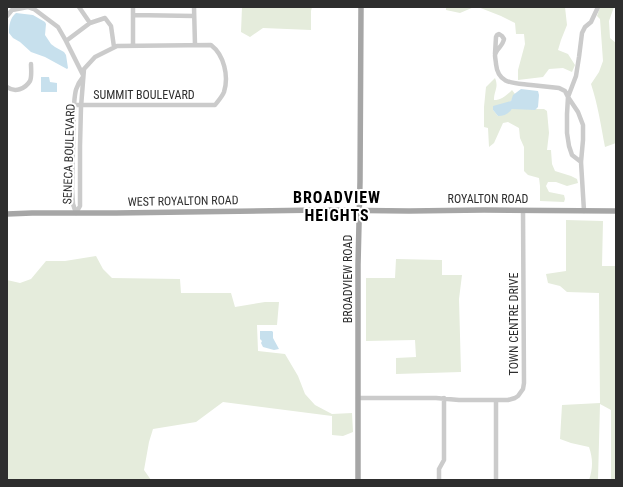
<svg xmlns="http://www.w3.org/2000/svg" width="623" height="487" viewBox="0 0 623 487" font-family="'Roboto Condensed',sans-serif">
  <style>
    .green { fill: #e5ecdc }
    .water { fill: #c7e0ed }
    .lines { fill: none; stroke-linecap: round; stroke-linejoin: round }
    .minor { stroke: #cbcbcb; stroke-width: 4.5 }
    .major { stroke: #a6a6a6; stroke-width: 5.5 }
    .labels { text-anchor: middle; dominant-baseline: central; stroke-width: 4; stroke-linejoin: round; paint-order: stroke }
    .street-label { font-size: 12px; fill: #2e2e2e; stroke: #fff }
    .district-label { font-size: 16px; font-weight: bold; letter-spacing: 1px; fill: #000; stroke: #fff }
  </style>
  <rect width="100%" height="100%" fill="#fff"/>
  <!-- green -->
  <path class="green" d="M242 7H312L311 11V30L263 28 250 37 241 32Z
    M446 7H474L460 13 446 10Z
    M478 7H565L567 25 561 40 558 50 568 54 575 65 572 72 563 68 549 69 543 77 518 80V70L525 44 524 34H516L515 23 501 16Z
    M600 7H614L609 21 610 38 616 43V143L605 147C601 126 598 105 591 84L599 72 603 61 600 19 597 16Z
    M495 78C499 88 494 90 494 100 501 100 507 95 512 90L515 94 511 101 493 110 498 116 512 109H544L547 111 549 133 547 150H551L552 164 555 171 571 176 577 179 578 183 567 186 556 182H548L546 186 549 192 564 195 565 199 564 202 540 201V186L539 178 528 175 524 171V147L520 138 519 128 508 122 503 123 494 143 489 147 488 128 484 127V107L486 87Z
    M566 220 603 221 602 266H616V480H611V410L600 404 598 480H589C593 468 593 459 589 447L571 443 560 439 562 405 600 403 599 293 567 292 560 286 548 283 546 274 566 271Z
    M96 256 103 269 112 278 180 279 181 293H231L235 307 265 302H279L277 325H257L258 351 285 354 298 376 305 394 315 405 332 414 352 413 353 432 343 436 332 435V416L223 402 196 422 153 429 149 442 144 470 151 480H7V280L20 283 31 279 46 261H65Z
    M396 259 442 260V275H462L459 299 461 372 396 374V358L416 357 415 340 366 341V278H395Z"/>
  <!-- water -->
  <path class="water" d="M16 13 33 15 45 22 46 24 45 35 51 44 55 47 64 52 66 55 68 68 67 69 45 57 31 52 20 42 13 38 9 33C9 25 10 18 16 13Z
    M41 77H49L50 82 57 83V92H41Z
    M521 89 538 91 539 95 538 107 535 110 512 109C508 114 504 116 498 116L493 110V106L511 101 513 95Z
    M260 331H272L273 332V338L279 349 274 350 263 347 261 343 262 341 260 339Z"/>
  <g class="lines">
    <!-- minor -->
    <path class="minor" d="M79 7 90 23
      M194 7 195 45
      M133 15 194 16
      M7 16 12 10 28 7 34 9 58 27 66 41 83 75
      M66 41 90 23 105 18 111 26 114 47
      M133 46V7
      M495 54 496 37 497 35 499 34 502 36 504 39C503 46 496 49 495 55 495 58 496 62 496 64 498 85 515 83 531 85 540 86 550 87 559 88L565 91 568 97 567 114V133L569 146 572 155 581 162
      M7 87C15 93 25 89 30 81 32 77 31 69 31 64
      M74 105H215C218 101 222 97 224 92 229 76 224 55 211 45L117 46 95 57 84 69 81 107 80 146V206L76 213
      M584 211 581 162 583 140V125L578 112 568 97 576 76 579 57 582 33 585 27 591 22 598 7
      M76 213 73 204 72 189 74 105C75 93 75 87 83 77
      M358 398H436L459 400H508L515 398 518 396 523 389 524 383 523 210
      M439 480V469L444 460V398
      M496 480V400"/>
    <!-- major -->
    <path class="major" d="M7 214 32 213H116L321 210 409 211 484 210 616 211
      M358 480V265L360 182 361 7"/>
  </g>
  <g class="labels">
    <!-- street labels -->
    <g class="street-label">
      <text x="144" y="95">SUMMIT BOULEVARD</text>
      <text transform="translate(69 154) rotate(-88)">SENECA BOULEVARD</text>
      <text x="488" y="199">ROYALTON ROAD</text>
      <text transform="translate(183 201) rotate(-1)">WEST ROYALTON ROAD</text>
      <text transform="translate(348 279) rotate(-90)">BROADVIEW ROAD</text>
      <text transform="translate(514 324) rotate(-90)">TOWN CENTRE DRIVE</text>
    </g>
    <!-- district labels -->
    <g class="district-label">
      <text x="337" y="197">BROADVIEW<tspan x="337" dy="18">HEIGHTS</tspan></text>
    </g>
  </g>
  <!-- border -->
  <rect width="623" height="487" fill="none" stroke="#2e2e2e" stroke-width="16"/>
</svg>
